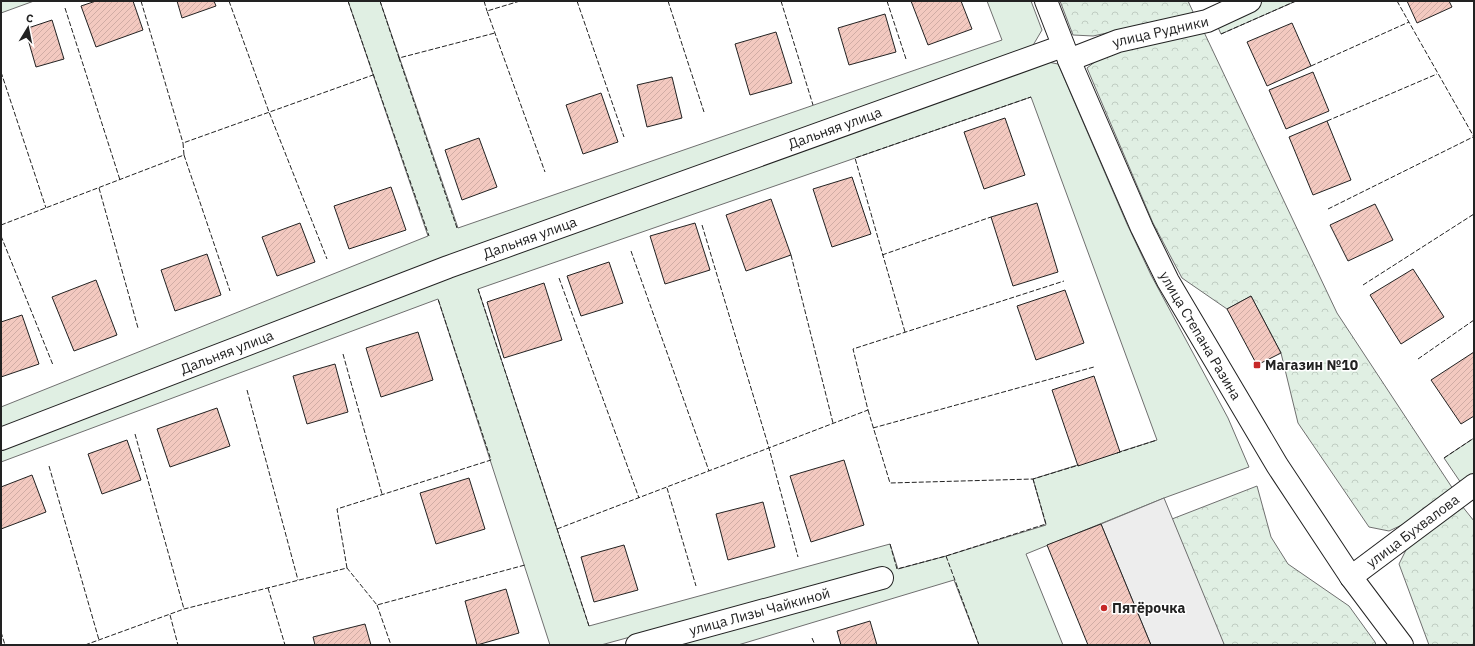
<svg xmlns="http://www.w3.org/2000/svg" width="1475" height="646" viewBox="0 0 1475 646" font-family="'IBM Plex Sans',sans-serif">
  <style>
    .grass { fill: #e0efe3; stroke: #6f6f6f; fill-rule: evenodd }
    .forest { fill: url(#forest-crowns); stroke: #6f6f6f }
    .parking { fill: #ededed; stroke: #6f6f6f }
    .building { fill: url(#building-hatch); stroke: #222 }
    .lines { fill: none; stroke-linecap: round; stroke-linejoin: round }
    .minor-casing { stroke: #222; stroke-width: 24 }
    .secondary-casing { stroke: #222; stroke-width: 24 }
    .minor { stroke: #fff; stroke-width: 22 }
    .secondary { stroke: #fff; stroke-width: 22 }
    .fence { stroke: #222; stroke-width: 1; stroke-dasharray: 5 2; stroke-linecap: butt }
    .poi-dot { fill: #c62828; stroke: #fff; stroke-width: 1.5 }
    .labels { text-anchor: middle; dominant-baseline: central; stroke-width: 3; stroke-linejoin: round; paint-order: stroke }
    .street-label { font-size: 14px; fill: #222; stroke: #fff }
    .poi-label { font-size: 14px; font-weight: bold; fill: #222; stroke: #fff; text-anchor: start }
  </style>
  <defs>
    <pattern id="forest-crowns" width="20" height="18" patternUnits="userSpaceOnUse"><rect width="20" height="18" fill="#e0efe3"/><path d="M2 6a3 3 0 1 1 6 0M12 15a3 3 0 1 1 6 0" fill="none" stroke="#c0cdc2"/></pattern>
    <pattern id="building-hatch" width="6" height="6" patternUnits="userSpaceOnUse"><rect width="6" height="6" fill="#f3c9c0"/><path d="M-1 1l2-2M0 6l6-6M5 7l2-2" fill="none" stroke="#d0aca5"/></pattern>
  </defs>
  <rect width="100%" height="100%" fill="#fff"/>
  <!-- grass -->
  <path class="grass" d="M1 1H34L1 13Z
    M348 1H380L458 228 1002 40 987 1H1031L1042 30 1032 47 1 431V407L428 236Z
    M1263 1H1296L1221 34 1216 23Z
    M1043 61 1058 64 1127 224 1151 275 1228 418 1249 467 1164 498 1026 554 1063 645H979L954 580 738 645H664L849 577 601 645H550L438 299 1 462V447L432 279ZM1031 97 1157 440 1033 479 1046 525 946 556 898 569 890 544 589 626 478 289Z
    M1474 438V474L1461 483 1444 458Z"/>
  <!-- forest -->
  <path class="forest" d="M1060 1H1188L1194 14 1093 36 1073 35Z
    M1203 30 1337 313 1453 489 1406 523 1389 531 1369 527 1298 423 1281 353 1251 296 1227 309 1182 278 1153 223 1087 68 1105 54Z
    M1257 486 1271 537 1288 564 1349 606 1375 642 1376 645H1221L1223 644 1172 519Z
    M1462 506 1474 521V645H1429L1399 564 1407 548Z"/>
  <!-- parking -->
  <path class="parking" d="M1164 498 1224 644 1221 645H1151L1101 524Z"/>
  <!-- building -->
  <path class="building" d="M96 1H133L143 30 96 47 81 6Z
    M177 1H214L216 6 182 18Z
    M911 1H961L972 29 928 45Z
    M1407 1H1449L1452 7 1417 23Z
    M885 14 896 52 849 65 838 28Z
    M52 20 64 59 36 67 25 29Z
    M1292 23 1311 66 1267 86 1247 42Z
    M776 32 792 83 750 95 735 44Z
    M1313 72 1329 111 1286 129 1269 90Z
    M672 77 682 118 647 127 637 85Z
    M601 93 618 142 583 154 566 105Z
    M1005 118 1025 175 984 189 964 132Z
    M1327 121 1351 180 1313 195 1289 137Z
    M479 138 497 187 462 200 445 150Z
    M852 177 871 234 832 247 813 189Z
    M391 187 406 230 349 249 334 206Z
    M771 199 791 255 746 271 726 215Z
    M1037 203 1058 272 1013 286 991 217Z
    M1375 204 1393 240 1348 261 1330 225Z
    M300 223 315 262 277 276 262 237Z
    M695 223 710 270 665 284 650 236Z
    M207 254 221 295 175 311 161 270Z
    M609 262 623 303 581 316 567 276Z
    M1413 269 1444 317 1401 344 1370 295Z
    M96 280 117 335 74 351 52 297Z
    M544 283 562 340 504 358 487 302Z
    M1065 290 1084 343 1036 360 1017 306Z
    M1251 296 1281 353 1257 365 1227 309Z
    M22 315 39 364 1 377V322Z
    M418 332 433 380 381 397 366 348Z
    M1474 352V416L1461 424 1431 380Z
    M335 364 348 412 307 424 293 376Z
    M1094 376 1120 452 1078 466 1052 390Z
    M217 408 230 446 170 467 157 429Z
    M127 440 141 480 102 494 88 454Z
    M844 460 864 525 811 542 790 476Z
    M32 475 46 512 1 529V487Z
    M469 478 485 529 436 544 420 493Z
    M763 502 775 547 728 560 716 514Z
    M1101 524 1151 645H1088L1047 545Z
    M624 545 638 590 594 602 581 557Z
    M506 589 519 633 477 645 465 601Z
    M870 621 877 645H841L837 631Z
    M365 624 371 645H315L313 637Z"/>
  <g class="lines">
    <defs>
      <g id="minor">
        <path id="s1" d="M1069 60 1118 41 1207 21 1250 1"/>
        <path id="s2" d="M1 439 448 267 1063 46"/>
        <path id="s3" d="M1351 577 1474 485"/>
        <path id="s4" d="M637 645 882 578"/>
      </g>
      <g id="secondary">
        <path id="s5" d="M1046 1 1069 60 1142 228 1168 281 1277 465 1351 577 1402 645"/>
      </g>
    </defs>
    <!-- minor casing -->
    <use href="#minor" class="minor-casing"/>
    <!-- secondary casing -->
    <use href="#secondary" class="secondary-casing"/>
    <!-- minor -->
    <use href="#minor" class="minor"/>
    <!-- secondary -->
    <use href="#secondary" class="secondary"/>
    <!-- fence -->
    <path class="fence" d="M141 1 183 143
      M229 1 269 112 327 259
      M348 1 429 236
      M380 1 399 58
      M484 1 487 11
      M520 1 487 11 545 172
      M577 1 624 137
      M668 1 704 112
      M781 1 813 105
      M887 1 906 59
      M1397 1 1474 137
      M65 8 120 180
      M1221 34 1296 1
      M1311 66 1409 22
      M1 72 46 208
      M1327 121 1437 74
      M184 155 230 291
      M99 188 138 328
      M1328 209 1473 137
      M1 225 184 155 183 143 373 75
      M702 225 769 448 798 557
      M457 228 399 58 495 33
      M1 236 53 365
      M631 251 709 471
      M791 255 833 423
      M882 255 991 217
      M559 278 639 498
      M1363 285 1474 214
      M478 289 589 626
      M905 332 855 158 1031 97
      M343 354 382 494
      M1418 359 1474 320
      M247 390 298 580
      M868 410 890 483 1033 479 1079 465
      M873 428 1094 367
      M135 434 184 609
      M1117 453 1157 440
      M1444 458 1474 438
      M49 466 99 640
      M667 488 696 586
      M557 529 868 410 853 349 1064 281
      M890 544 897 569 946 556 1046 524 1033 479
      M946 556 979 645
      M347 568 337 509 491 460 438 299
      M268 588 285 645
      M377 605 391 645
      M170 615 178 645
      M1 632 5 645
      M812 638 815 645
      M85 645 184 609 347 568 377 605 525 565"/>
  </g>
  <!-- markers -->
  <g class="poi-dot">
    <rect x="1253" y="361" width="8" height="8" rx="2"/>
    <circle cx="1104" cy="608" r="4"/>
  </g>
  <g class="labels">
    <!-- street labels -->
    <g class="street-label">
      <text stroke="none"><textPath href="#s1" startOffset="96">улица Рудники</textPath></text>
      <text stroke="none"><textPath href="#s2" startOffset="890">Дальняя улица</textPath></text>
      <text stroke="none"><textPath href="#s2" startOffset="566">Дальняя улица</textPath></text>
      <text stroke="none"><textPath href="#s5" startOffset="369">улица Степана Разина</textPath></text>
      <text stroke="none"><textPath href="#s2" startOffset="242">Дальняя улица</textPath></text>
      <text stroke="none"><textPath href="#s3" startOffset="77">улица Бухвалова</textPath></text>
      <text stroke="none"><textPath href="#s4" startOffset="127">улица Лизы Чайкиной</textPath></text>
    </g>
    <!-- poi labels -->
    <g class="poi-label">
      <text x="1265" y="365">Магазин №10</text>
      <text x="1112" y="608">Пятёрочка</text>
    </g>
  </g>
  <!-- border -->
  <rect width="1475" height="646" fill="none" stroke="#222222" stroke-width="4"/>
  <!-- north arrow -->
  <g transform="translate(28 28) rotate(10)" stroke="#ffffff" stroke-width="3" paint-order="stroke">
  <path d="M0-3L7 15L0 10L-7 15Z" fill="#222222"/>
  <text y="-6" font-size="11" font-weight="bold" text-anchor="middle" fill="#222222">С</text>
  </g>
</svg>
